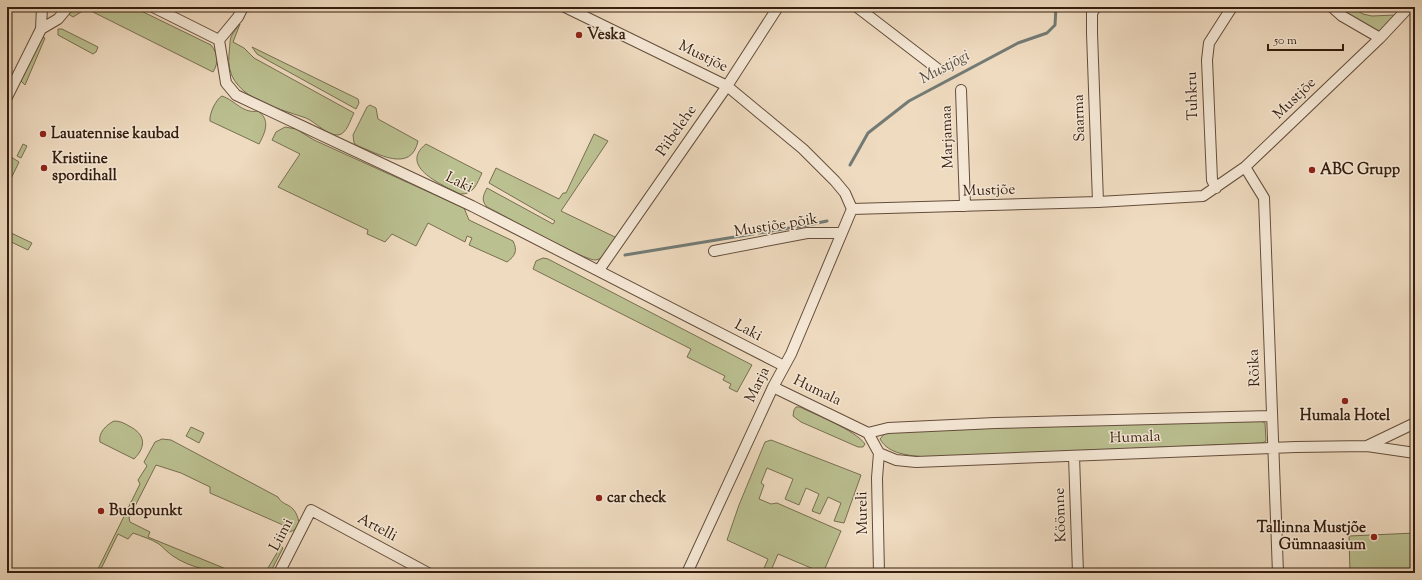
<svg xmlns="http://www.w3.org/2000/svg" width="1422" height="580" viewBox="0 0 1422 580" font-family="'Sorts Mill Goudy',serif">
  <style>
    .green { fill: #bbc091; stroke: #786f50 }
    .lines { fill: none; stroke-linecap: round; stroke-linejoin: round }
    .stream { stroke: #737b75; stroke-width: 3 }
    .minor-casing { stroke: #644d3b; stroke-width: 12 }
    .minor { stroke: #f5e8d6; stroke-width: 10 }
    .poi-dot { fill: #8f2418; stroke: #f5e8d6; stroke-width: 1.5 }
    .labels { text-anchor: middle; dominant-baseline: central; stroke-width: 3; stroke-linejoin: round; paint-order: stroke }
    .poi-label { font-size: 15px; font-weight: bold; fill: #361e0f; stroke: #f5e8d6; text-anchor: start }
    .street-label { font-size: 15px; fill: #361e0f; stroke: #f5e8d6 }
    .water-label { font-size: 16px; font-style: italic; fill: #554c42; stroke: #f5e8d6 }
  </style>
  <rect width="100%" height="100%" fill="#efdbc0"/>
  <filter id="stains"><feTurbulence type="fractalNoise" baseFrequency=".005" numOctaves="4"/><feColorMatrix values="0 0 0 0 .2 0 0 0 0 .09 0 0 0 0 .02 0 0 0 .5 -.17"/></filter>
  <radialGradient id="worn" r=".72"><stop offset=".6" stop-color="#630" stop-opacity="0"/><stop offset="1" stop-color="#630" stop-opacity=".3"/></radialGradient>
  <!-- green -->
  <path class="green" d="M73 7H89L73 17 67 13Z
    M94 7H133L211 45C218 54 219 62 213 72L91 11Z
    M1336 7H1351L1363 14 1372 16 1395 15 1380 31 1372 30Z
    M240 24 233 42 244 48 254 58 354 113C350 120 347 134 338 135 327 136 316 122 306 118 275 107 224 97 229 54 231 36 228 39 240 24Z
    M58 29H62L98 47 96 52 93 54 58 35Z
    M42 37 45 38 25 85 20 80Z
    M252 47 358 99 359 103 356 109 269 61 257 54Z
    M222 96C236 101 243 114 258 111 271 120 265 133 259 144L210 121C209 114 216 99 222 96Z
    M370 105 376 108 378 119 418 141C411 174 377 153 358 146L354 143 353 135 367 107Z
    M285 127 296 129 314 140 347 155 464 208 469 220 513 241C518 251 515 256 507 262L469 245 472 238 467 236 465 242 428 223 416 246 392 234 385 242 367 234 368 230 278 187 300 154 272 140 276 132Z
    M594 134 608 141 561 211 617 238C611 246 606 258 596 260 586 262 502 214 487 207 481 200 483 196 487 188L553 224 555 221 489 183 496 168 559 199 563 193H566Z
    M23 144 27 146 21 158 17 156Z
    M426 144 482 173C477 183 474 195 460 194 445 186 397 167 426 144Z
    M11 157 19 162 7 187V166Z
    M7 231 32 243 28 250 7 240Z
    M543 258 548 259 752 365 737 392 729 388 731 384 723 380 725 376 687 357 691 349 533 269 536 261Z
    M796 407H800C816 415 855 430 865 444L863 447H858L801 422 793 416 794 410Z
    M1259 420 1265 423 1266 441 1262 443 925 457C909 455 889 455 880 439L886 432 1194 421Z
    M114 421C120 421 124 423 129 426 145 434 147 446 134 459L100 442C98 433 106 425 114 421Z
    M191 427 204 433 199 443 186 436Z
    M162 439 171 440 278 497C284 508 294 501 299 522 296 531 291 533 282 532L283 525 210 493V487L181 473 156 465 129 518 130 522 150 532 148 537 236 573C216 573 190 568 173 556 168 553 164 548 159 544 151 539 141 536 133 533L128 539 118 534 99 573H96L140 484 138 480 147 466 144 462 155 442Z
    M771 440 861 475 844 523 834 521 841 503 828 497 820 514 812 511 819 494 806 488 799 505 785 499 793 479 767 468 761 483 764 485 759 499 771 504 777 503 841 531 823 573 778 554 770 573H762L768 559 727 540 739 505 765 442Z
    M1415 533V573H1350L1349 536Z
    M281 546 283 548 270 573H265Z"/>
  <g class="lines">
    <!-- stream -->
    <path class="stream" d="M850 165 868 133 909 101 1018 43 1047 33 1055 25 1056 7
      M798 227 827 221
      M759 233 789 228
      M625 255 753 234"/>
    <defs>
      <path id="minor" d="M153 7 219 40 226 83 236 95 472 206 784 366
        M565 7 727 86 803 149 835 181 845 193 852 209
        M857 7 939 70
        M1096 7 1092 13V33L1098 202
        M1332 7 1342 16 1380 38
        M41 29 58 19 68 7
        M219 40 238 17 243 7
        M961 90 965 206
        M7 97 41 29 42 7
        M1245 167 1264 198 1278 573
        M1216 188 1212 180 1207 60 1209 43 1232 7
        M852 209 1098 202 1203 196 1245 167 1380 38 1409 7
        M714 251 807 233H842
        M599 270 727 86 778 7
        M773 387 868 433 879 453 896 460 916 462 1296 447 1367 446 1415 453
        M868 433 888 428 995 423 1271 416
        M1367 446 1415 423
        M1074 456 1078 573
        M279 573 311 510 428 573
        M687 573 773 387 791 354 852 209
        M879 573 877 478 879 453"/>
    </defs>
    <!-- minor casing -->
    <use href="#minor" class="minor-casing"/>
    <!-- minor -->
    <use href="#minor" class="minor"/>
  </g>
  <!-- markers -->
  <g class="poi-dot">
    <circle cx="579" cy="35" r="4"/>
    <circle cx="43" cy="134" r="4"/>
    <circle cx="44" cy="168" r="4"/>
    <circle cx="1312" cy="170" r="4"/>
    <circle cx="1345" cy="401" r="4"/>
    <circle cx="599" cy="498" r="4"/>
    <circle cx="101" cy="511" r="4"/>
    <circle cx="1374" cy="537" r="4"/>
  </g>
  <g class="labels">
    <!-- poi labels -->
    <g class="poi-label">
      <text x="587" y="35">Veska</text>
      <text x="51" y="134">Lauatennise kaubad</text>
      <text x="52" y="159">Kristiine<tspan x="52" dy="17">spordihall</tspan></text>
      <text x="1320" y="170">ABC Grupp</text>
      <text x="1345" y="416" text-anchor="middle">Humala Hotel</text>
      <text x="607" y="498">car check</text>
      <text x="109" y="511">Budopunkt</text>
      <text x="1366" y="528" text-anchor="end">Tallinna Mustjõe<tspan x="1366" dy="17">Gümnaasium</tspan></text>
    </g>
    <!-- street labels -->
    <g class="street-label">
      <text transform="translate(703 57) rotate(26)">Mustjõe</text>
      <text transform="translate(1193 96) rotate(-92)">Tuhkru</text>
      <text transform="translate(1295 99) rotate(-44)">Mustjõe</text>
      <text transform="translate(1080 118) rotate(-92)">Saarma</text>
      <text transform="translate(677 131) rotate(-55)">Piibelehe</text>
      <text transform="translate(948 137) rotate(-92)">Marjamaa</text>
      <text transform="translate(459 183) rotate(26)">Laki</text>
      <text transform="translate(989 191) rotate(-2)">Mustjõe</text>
      <text transform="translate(776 226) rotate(-9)">Mustjõe põik</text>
      <text transform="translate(748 331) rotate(28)">Laki</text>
      <text transform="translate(1255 368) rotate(-92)">Rõika</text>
      <text transform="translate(758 385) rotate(-64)">Marja</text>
      <text transform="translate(817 391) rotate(26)">Humala</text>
      <text transform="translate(1135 438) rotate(-2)">Humala</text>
      <text transform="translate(863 513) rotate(-91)">Mureli</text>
      <text transform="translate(1061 515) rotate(-92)">Köömne</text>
      <text transform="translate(377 528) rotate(28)">Artelli</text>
      <text transform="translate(282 535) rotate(-63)">Liimi</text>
    </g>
    <!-- water labels -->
    <g class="water-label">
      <text transform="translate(945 68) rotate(-28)">Mustjõgi</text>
    </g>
  </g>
  <!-- margin -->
  <rect width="1422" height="580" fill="none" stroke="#efdbc0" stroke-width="24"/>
  <rect x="8" y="8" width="1406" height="564" fill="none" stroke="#361e0f" stroke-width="2"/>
  <rect x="12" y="12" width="1398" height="556" fill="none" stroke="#361e0f"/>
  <!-- scale -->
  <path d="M1268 44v6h75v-6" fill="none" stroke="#361e0f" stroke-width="2"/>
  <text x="1274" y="44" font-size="12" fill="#361e0f" stroke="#f5e8d6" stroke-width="3" paint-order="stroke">50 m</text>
  <rect width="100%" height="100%" filter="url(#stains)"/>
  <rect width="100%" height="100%" fill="url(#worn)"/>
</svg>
